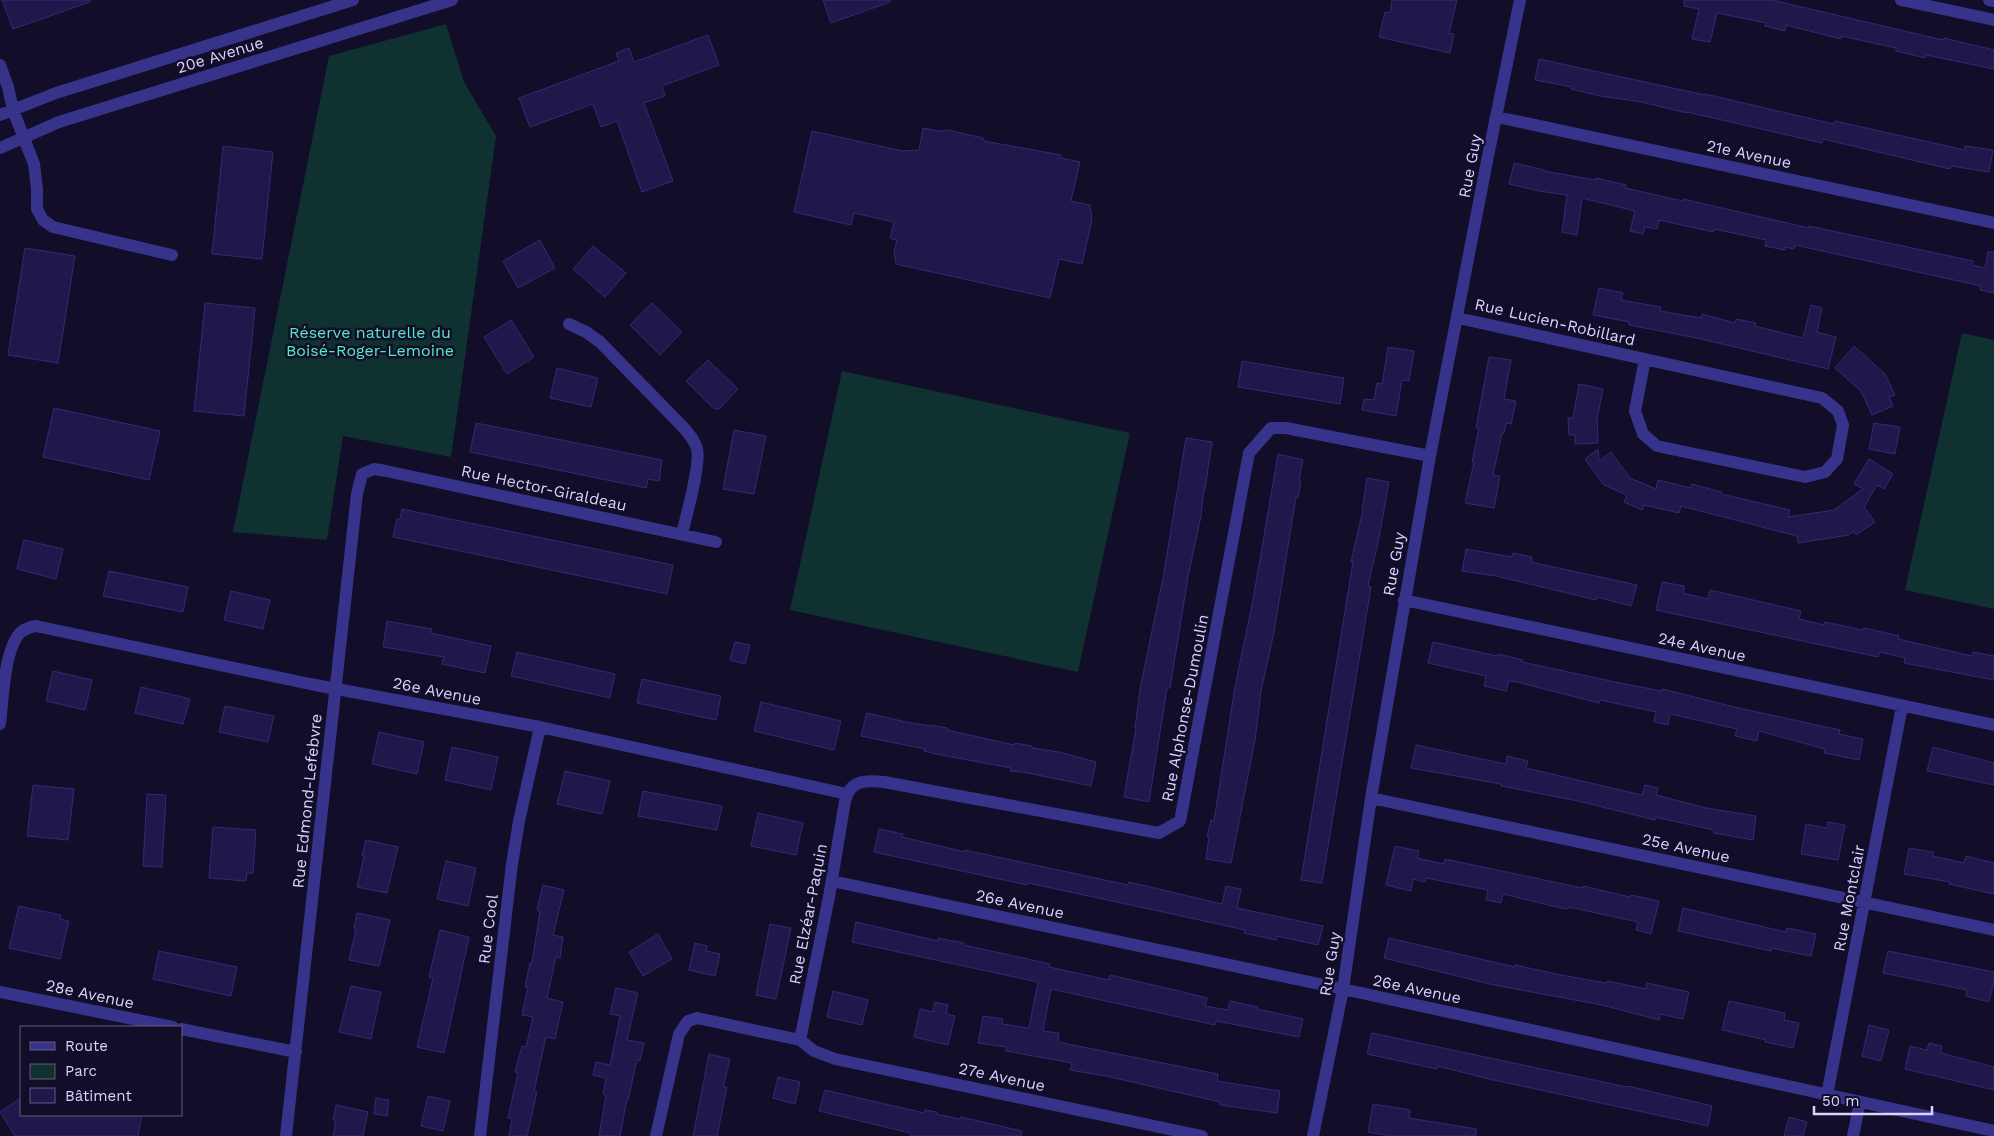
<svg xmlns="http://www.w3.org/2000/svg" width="1994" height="1136" viewBox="0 0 1994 1136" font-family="'Work Sans',sans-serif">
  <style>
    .green { fill: #0f3231 }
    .building { fill: #22174b; stroke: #372779 }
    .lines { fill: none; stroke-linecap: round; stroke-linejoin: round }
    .minor { stroke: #37338b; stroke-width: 12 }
    .labels { text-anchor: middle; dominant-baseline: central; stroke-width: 5; stroke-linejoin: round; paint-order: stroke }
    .street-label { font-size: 16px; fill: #d9d4ff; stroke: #120d28 }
    .park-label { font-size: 16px; fill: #53ebc6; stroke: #120d28 }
  </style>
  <rect width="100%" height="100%" fill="#120d28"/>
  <!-- green -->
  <path class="green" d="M446 24 464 82 496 136 451 457 343 436 327 540 233 532 329 56Z
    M1962 333 1994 340V609L1905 590Z
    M842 371 1130 433 1078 672 790 610Z"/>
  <!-- building -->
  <path class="building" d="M2 0H90V2L13 29Z
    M823 0H890V2L831 23Z
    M1392 0H1457L1449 33 1454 34 1450 53 1379 37 1385 12 1390 13Z
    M1684 0H1772L1943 40 1944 38 1994 50V69L1926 55 1925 58 1896 51V48L1841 36V39L1786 25 1785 31 1765 26 1766 23 1717 13 1710 42 1692 39 1699 9 1684 6Z
    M708 35 719 65 662 86 665 96 644 103 673 181 642 192 617 121 601 127 593 104 530 127 519 98 619 61 616 53 629 48 634 62Z
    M1539 59 1705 95V94L1834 124 1835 121 1965 150V146L1993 150 1989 172 1951 166 1950 169 1823 139 1822 143 1687 112V113L1641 102 1600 96 1571 89 1572 87 1535 80Z
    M923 128 938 131 948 130 983 138 984 141 1061 155V158L1080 162 1071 201 1090 205 1092 220 1082 264 1059 259 1050 298 896 264 894 253 897 240 890 238 894 222 854 213 851 225 794 212 812 131 903 151 919 150Z
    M223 146 273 152 262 259 212 254Z
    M1514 163 1544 170V171L1596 180V178L1626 185 1625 188 1683 201V199L1809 228V226L1973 261 1972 265 1985 268 1988 252H1994V293L1980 290 1981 286 1795 245 1794 249 1785 247V250L1765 246 1766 240 1714 229 1713 232 1659 220 1657 229 1645 227 1643 234 1630 231 1635 211 1582 198 1577 235 1562 232 1567 195 1539 191 1509 184Z
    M540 240 555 268 518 288 503 261Z
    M593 246 626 273 605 297 573 269Z
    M25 248 75 256 58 363 8 355Z
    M1599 288 1623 293 1621 300 1661 307 1660 311 1701 318 1702 314 1735 323 1736 319 1756 323 1755 326 1803 338 1811 305 1822 308 1817 332 1836 337 1828 369 1697 338 1629 325V322L1593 315Z
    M205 303 255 308 244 416 194 411Z
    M652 303 682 332 660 355 630 325Z
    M511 320 534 357 507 374 484 337Z
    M1854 346 1885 374 1895 395 1889 397 1893 406 1872 415 1861 391 1835 368Z
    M1388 347 1414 351 1409 381 1402 380 1396 416 1362 410 1364 399 1374 400 1377 383 1382 384Z
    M1489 357 1511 360 1504 399 1516 401 1511 424 1506 423 1504 433H1502L1493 475 1500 476 1494 508 1465 503 1474 462H1472L1479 428H1476Z
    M708 360 738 389 719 409H714L686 381Z
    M1242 361 1344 378 1340 404 1238 387Z
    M557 368 598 378 591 407 550 398Z
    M1579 384 1603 389 1597 419 1598 443 1575 444V435H1569L1568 418H1573Z
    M54 408 160 431 149 480 43 457Z
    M476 423 662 460 659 481 648 479 646 488 470 452Z
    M1874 423 1900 427 1895 454 1869 449Z
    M734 430 766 436 754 494 723 489Z
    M1186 438 1212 442 1205 489 1204 488 1201 516 1188 577 1170 688H1167L1149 802 1124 797 1136 728H1135L1140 689 1163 578Z
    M1598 449 1599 461 1611 452 1630 478 1656 489 1658 480 1691 488 1692 484 1721 492V494L1790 510 1788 517 1834 510 1863 489 1854 484 1869 459 1893 474 1884 489 1877 485 1864 507 1875 522 1856 535 1854 531 1849 535 1798 543 1797 536 1681 506 1679 513 1644 505 1642 510 1624 502 1627 495 1604 485 1585 459Z
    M1278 454 1303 460 1299 480 1301 481 1298 498 1296 497 1274 632 1261 691 1255 740 1231 863 1206 859 1209 837H1207L1211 820 1214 821 1235 687 1253 600Z
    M1367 478 1389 482 1379 538 1368 586 1371 587 1322 883 1301 880 1353 562H1351L1363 510H1362Z
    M402 509 673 565 667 594 393 537 397 519H400Z
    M24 540 63 549 56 579 17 569Z
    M1466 549 1512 557 1513 553 1532 557 1531 562 1637 585 1631 606 1597 597 1596 600 1496 576 1462 571Z
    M109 571 188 587 183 612 103 596Z
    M1662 582 1684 586 1683 593 1708 599 1710 590 1801 611 1799 619 1824 625 1825 622 1863 630 1864 628 1899 636 1898 639 1972 656 1973 652 1994 656V680L1904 663 1905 658 1880 652 1878 657 1656 610Z
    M231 591 270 600 263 629 224 620Z
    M387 621 432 629 431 633 491 646 485 673 442 664 444 657 383 647Z
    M735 642 750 645 745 664 730 660Z
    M1433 642 1497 656 1498 654 1523 660 1522 662 1615 682 1661 691 1662 689 1734 707 1840 730 1839 734 1863 739 1859 760 1824 753 1825 749 1759 731 1757 741 1735 736 1737 729 1670 714 1668 725 1654 722 1656 712 1600 700 1599 703 1517 682 1509 681 1506 691 1484 686 1486 676 1428 663Z
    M517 652 615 674 610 698 511 676Z
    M53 671 92 680 85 710 46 701Z
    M642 679 721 696 716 720 637 703Z
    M141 687 190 699 183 724 135 713Z
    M761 702 841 721 834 750 754 731Z
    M225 706 274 716 268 742 219 732Z
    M867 713 906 722 930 726V725L947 728V730L1014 745 1015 743 1032 746V748L1059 752 1096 762 1091 786 1028 773 1010 771 1011 768 941 755 924 751 925 749 861 736Z
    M379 732 424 742 417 774 372 764Z
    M1416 745 1506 764 1507 756 1528 761 1526 768 1642 795 1645 785 1658 788 1656 795 1706 808 1756 816 1753 840 1714 833V830L1655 817V820L1578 801 1501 786V784L1411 768Z
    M452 747 498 757 491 790 445 780Z
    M1933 747 1994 763V785L1927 771Z
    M565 771 610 781 602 814 557 804Z
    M33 785 74 789 68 840 27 836Z
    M643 791 722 806 717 830 638 816Z
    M147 794 166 795 162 867 143 866Z
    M758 813 803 823 796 855 751 846Z
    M1828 822 1845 825 1838 860 1801 854 1806 824 1827 828Z
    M213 827 256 830 253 873H247L246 881 209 878Z
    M879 829 903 834 902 837 965 852V850L1128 885 1129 882 1222 904 1226 886 1241 889 1237 908 1323 926 1318 945 1277 936 1276 940 1244 933 1245 930 1154 910 1028 883 1027 885 874 852Z
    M366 840 398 847 387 893 357 887 364 856H362Z
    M1395 846 1419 851 1417 858 1444 864 1445 859 1582 888 1583 886 1630 897 1631 895 1659 901 1651 934 1636 930 1638 922 1569 907 1568 909 1561 908 1503 894 1501 903 1486 900 1488 890 1426 878 1425 882 1413 879 1411 891 1386 885Z
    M1909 848 1933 852V856L1964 863 1966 856 1994 863V894L1949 884 1950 882 1904 874Z
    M446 861 476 868 468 906 437 899Z
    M543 885 564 890 553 935 563 937 560 958 556 957 547 998 563 1002 555 1039 546 1037 534 1091 537 1092 527 1136H509L512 1119 508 1118 518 1073 515 1072 522 1046 526 1047 533 1017 522 1015 528 987H525L530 963H532L540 911 537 910Z
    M19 906 61 915 60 919 69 921 60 959 9 948Z
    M1683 908 1786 932 1787 928 1816 934 1811 956 1771 948V951L1678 931Z
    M357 913 390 920 379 966 349 960 356 929 354 928Z
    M856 922 938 941V938L964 943V945L1050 964 1049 967 1109 980 1110 975 1179 991 1207 998 1205 1006 1228 1010 1230 1001 1258 1007 1257 1009 1303 1019 1299 1037 1216 1021 1215 1025 1051 989 1043 1031 1059 1033 1058 1042 1218 1074 1217 1081 1280 1091 1277 1113 1220 1105V1102L1106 1076 1070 1070 1072 1063 1006 1051V1047L978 1043 983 1016 1003 1019 1002 1024 1029 1028 1038 982 852 942Z
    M770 924 791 928 776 999 756 995Z
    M440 930 469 937 444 1053 417 1047 433 978 429 977Z
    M658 934 672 959 643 976 629 952Z
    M1389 938 1515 967V965L1561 975 1606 983 1607 981 1646 989 1647 983 1689 992 1683 1019 1660 1014 1659 1020 1602 1005 1494 985 1384 958Z
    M695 943 707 946 706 951 720 954 715 976 689 970Z
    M159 951 237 967 231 996 153 979Z
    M1888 951 1994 972V982L1989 1002 1966 996 1967 990 1883 973Z
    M351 986 381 992 371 1039 339 1032Z
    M616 988 638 993 627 1040 644 1043 640 1061 637 1060 628 1100 627 1099 620 1136H599L606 1095 603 1094 606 1078 593 1075 596 1062 610 1065 620 1016 610 1014Z
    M833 991 868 1000 862 1025 827 1017Z
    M1729 1001 1785 1013 1784 1020 1799 1023 1793 1048 1765 1042 1766 1040 1722 1030Z
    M935 1002 948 1005 946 1014 955 1016 948 1045 914 1037 920 1009 933 1012Z
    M1869 1025 1889 1030 1881 1061 1862 1056Z
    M1372 1033 1627 1087 1628 1086 1712 1106 1708 1126 1489 1079 1438 1066 1437 1069 1367 1054Z
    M1929 1043 1942 1046 1941 1053 1994 1067V1090L1905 1069 1910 1046 1927 1050Z
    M709 1054 730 1059 723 1087H727L717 1136H693Z
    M778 1077 800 1082 795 1104 773 1098Z
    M825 1090 924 1113 925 1110 937 1112 936 1114 960 1119 961 1117 1022 1131 1021 1136H910V1133L819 1111Z
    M428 1096 450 1101 443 1131 421 1126Z
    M21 1098V1115H142L138 1136H15L0 1112Z
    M376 1098 389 1100 387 1116 374 1114Z
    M1373 1104 1410 1110 1409 1118 1476 1129V1136H1391L1368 1132Z
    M336 1105 368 1112 363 1136H333L336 1120H333Z
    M1789 1117 1807 1122 1803 1136H1784Z"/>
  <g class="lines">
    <!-- minor -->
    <path class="minor" d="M1901 0 1994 20
      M1989 0 1994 1
      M0 65 8 87 13 110 34 164 37 189V209L43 220 53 227 172 255
      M0 115 56 93 353 0
      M1497 117 1994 223
      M0 148 59 122 452 0
      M1458 318 1822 398 1838 411 1843 425 1837 459 1825 472 1805 477 1657 446 1643 434 1635 411 1645 359
      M569 324 586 332 600 342 682 426C688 433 695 440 697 449 701 465 686 516 682 534
      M1404 600 1994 725
      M0 724C3 701 4 648 21 632 25 629 30 627 36 626L310 684 540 727 847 794
      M1371 798 1994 930
      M832 881 1343 989 1994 1131
      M0 992 173 1027
      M181 1029 296 1052
      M800 1040 829 897 845 801C850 780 865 780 884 782L1159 833 1180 821 1249 453 1271 428H1286L1430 456
      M1827 1095 1902 706
      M286 1136 357 494 362 474 374 469 386 471 716 542
      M480 1136 512 864 519 821 540 727
      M656 1136 679 1034 688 1021 697 1018 800 1040 814 1051 835 1059 1202 1136
      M1313 1136 1343 989 1371 798 1430 456 1487 161 1520 0
      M1853 1136 1860 1102"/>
  </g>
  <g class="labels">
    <!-- street labels -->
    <g class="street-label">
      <text transform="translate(220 55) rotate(-17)">20e Avenue</text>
      <text transform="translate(1749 154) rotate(12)">21e Avenue</text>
      <text transform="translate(1470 166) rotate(-79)">Rue Guy</text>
      <text transform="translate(1555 322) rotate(13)">Rue Lucien-Robillard</text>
      <text transform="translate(544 488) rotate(12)">Rue Hector-Giraldeau</text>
      <text transform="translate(1394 564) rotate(-80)">Rue Guy</text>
      <text transform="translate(1702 647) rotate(12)">24e Avenue</text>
      <text transform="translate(437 691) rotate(11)">26e Avenue</text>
      <text transform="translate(1185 708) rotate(-79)">Rue Alphonse-Dumoulin</text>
      <text transform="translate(307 801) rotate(-84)">Rue Edmond-Lefebvre</text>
      <text transform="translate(1686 848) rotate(12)">25e Avenue</text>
      <text transform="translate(1849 898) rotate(-79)">Rue Montclair</text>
      <text transform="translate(1020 904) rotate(12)">26e Avenue</text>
      <text transform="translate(808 914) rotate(-79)">Rue Elzéar-Paquin</text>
      <text transform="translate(488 929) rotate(-83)">Rue Cool</text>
      <text transform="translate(1330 964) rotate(-81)">Rue Guy</text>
      <text transform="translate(1417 989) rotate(12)">26e Avenue</text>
      <text transform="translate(90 994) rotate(12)">28e Avenue</text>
      <text transform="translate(1002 1077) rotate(12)">27e Avenue</text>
    </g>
    <!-- park labels -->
    <g class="park-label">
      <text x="370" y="332">Réserve naturelle du<tspan x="370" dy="18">Boisé-Roger-Lemoine</tspan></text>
    </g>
  </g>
  <!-- legend -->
  <rect x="20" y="1026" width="162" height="90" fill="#120d28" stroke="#625d7e"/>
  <rect x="30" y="1042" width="25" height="8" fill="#37338b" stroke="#625d7e"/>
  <text x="65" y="1051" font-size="15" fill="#d9d4ff">Route</text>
  <rect x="30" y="1064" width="25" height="15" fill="#0f3231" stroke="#625d7e"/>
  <text x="65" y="1076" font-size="15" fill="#d9d4ff">Parc</text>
  <rect x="30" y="1088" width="25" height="15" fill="#22174b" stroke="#625d7e"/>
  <text x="65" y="1101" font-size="15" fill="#d9d4ff">Bâtiment</text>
  <!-- scale -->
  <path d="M1814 1106v8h118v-8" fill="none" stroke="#d9d4ff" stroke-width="2.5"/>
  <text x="1822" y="1106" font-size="15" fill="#d9d4ff" stroke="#120d28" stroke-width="4" paint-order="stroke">50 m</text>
</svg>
